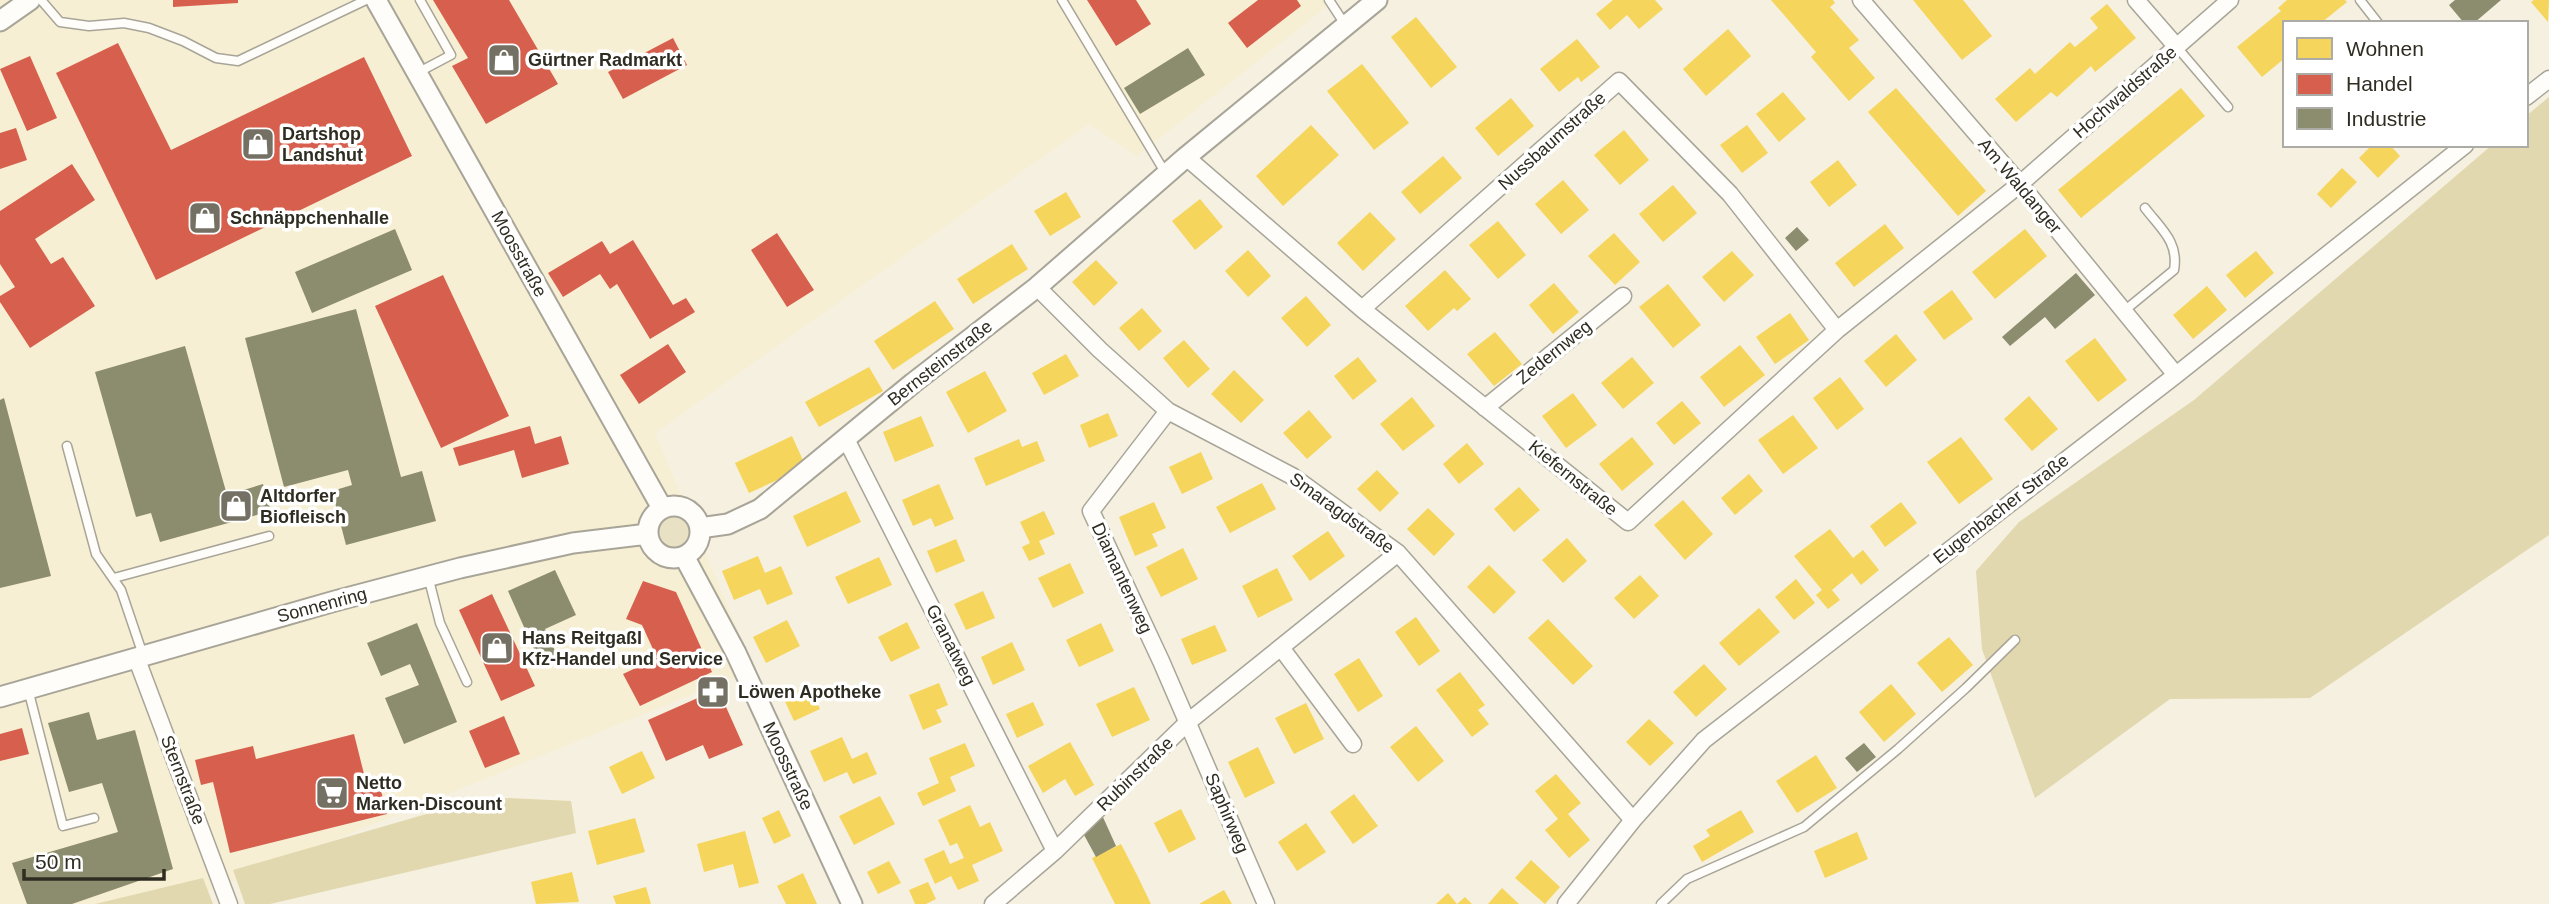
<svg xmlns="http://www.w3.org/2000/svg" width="2549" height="904" viewBox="0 0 2549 904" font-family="Arial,sans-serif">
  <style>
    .built { fill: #f7efd3 }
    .green { fill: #e8e1c4 }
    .forest { fill: #e2d8af }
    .homes { fill: #f6d55c }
    .shops { fill: #d6604d }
    .industry { fill: #8c8c6e }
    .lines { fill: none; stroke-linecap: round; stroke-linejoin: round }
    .service-casing { stroke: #a8a598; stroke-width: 11 }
    .minor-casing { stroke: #a8a598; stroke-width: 19 }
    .tertiary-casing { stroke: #a8a598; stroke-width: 23 }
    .service { stroke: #fefdfa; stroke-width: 8 }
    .minor { stroke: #fefdfa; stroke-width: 16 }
    .tertiary { stroke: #fefdfa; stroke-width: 19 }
    .labels { text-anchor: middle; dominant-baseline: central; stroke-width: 7; stroke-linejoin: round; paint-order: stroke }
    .poi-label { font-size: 18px; font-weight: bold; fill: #2f2d21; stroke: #fff; text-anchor: start }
    .street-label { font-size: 18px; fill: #2f2d21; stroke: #fff }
  </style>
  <rect width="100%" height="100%" fill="#f5f0df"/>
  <!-- built -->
  <path class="built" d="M0 0H1335L1137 156 1089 124 655 433 754 669 177 904H0Z"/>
  <!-- green -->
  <path class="green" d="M655 531a18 18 0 1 1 36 0a18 18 0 1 1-36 0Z"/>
  <!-- forest -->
  <path class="forest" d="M2549 97V535L2310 698 2170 699 2035 798 1982 649 1976 571 2019 522 2194 400 2492 145H2526V116Z
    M485 797 571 801 576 833 270 904H245L233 870Z
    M203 878 213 904H95Z"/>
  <!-- homes -->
  <path class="homes" d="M1613 0H1655L1663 9 1639 29 1627 15 1610 30 1596 14Z
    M1771 0H1833L1835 3 1830 7 1859 40 1849 48 1875 78 1849 101 1811 57 1816 52Z
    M1913 0H1963L1992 36 1962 60Z
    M2287 0H2345L2347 2 2321 23H2285V58L2262 77 2237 47 2281 11 2278 8Z
    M2534 0H2549L2548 22 2531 2Z
    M2107 4 2136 38 2095 72 2091 66 2057 97 2051 92 2016 122 1995 99 2030 68 2035 74 2070 42 2075 47 2098 28 2090 18Z
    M1416 17 1457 67 1431 88 1391 37Z
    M1728 29 1751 56 1706 96 1683 69Z
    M1577 39 1600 67 1581 82 1578 77 1559 92 1540 69Z
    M1362 64 1409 123 1374 150 1327 91Z
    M1896 88 1986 191 1958 216 1868 112Z
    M2181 88 2205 116 2081 218 2058 190Z
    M1783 92 1806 119 1779 142 1756 114Z
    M1511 98 1534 126 1498 156 1475 128Z
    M1311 125 1339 155 1283 206 1256 176Z
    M1747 125 1768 153 1742 173 1720 145Z
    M1624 130 1649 160 1620 185 1594 155Z
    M2372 145H2390L2400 156 2378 178 2359 158Z
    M1443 156 1462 178 1420 214 1401 192Z
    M1838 160 1857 185 1829 207 1810 182Z
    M2342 168 2357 182 2331 208 2317 194Z
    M1563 180 1589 210 1561 234 1535 204Z
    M1673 185 1697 213 1663 242 1639 214Z
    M1066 192 1081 217 1050 236 1034 211Z
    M1200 199 1223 227 1195 250 1172 221Z
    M1370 212 1396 239 1363 271 1337 243Z
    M1498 221 1526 255 1498 279 1469 245Z
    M1885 224 1904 248 1854 287 1835 263Z
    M2025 229 2047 256 1995 299 1972 272Z
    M1614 233 1640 262 1615 285 1588 256Z
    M1012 244 1028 269 973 304 957 279Z
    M1248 250 1271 276 1248 297 1225 271Z
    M1732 251 1754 275 1724 302 1702 277Z
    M2256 251 2274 273 2245 298 2226 275Z
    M1096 260 1118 283 1094 306 1072 282Z
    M1445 270 1471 299 1457 311 1454 308 1428 331 1405 306Z
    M1554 283 1579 312 1553 334 1529 305Z
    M1668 284 1701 325 1673 348 1639 307Z
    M2207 286 2227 310 2193 339 2173 315Z
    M1952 290 1973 319 1944 340 1923 312Z
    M1306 296 1331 325 1307 347 1281 318Z
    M935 301 954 329 893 370 874 341Z
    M1142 308 1162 331 1139 351 1119 328Z
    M1790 313 1809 340 1775 364 1756 337Z
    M1495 332 1522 364 1494 386 1467 354Z
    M1896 334 1917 360 1886 387 1864 361Z
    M2095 338 2127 380 2098 402 2065 361Z
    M1184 340 1210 369 1188 388 1163 358Z
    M1740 345 1765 375 1724 407 1700 377Z
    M1066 354 1079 376 1044 395 1032 373Z
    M1358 357 1377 381 1353 400 1334 376Z
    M1632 357 1654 383 1623 409 1601 383Z
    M869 367 883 391 819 427 805 402Z
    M1234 370 1264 400 1241 423 1211 394Z
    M985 371 1007 411 968 433 946 392Z
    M1840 377 1864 409 1837 430 1813 398Z
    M1573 393 1597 425 1566 448 1542 416Z
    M2029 396 2058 429 2032 451 2004 419Z
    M1412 397 1435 426 1403 451 1380 424Z
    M1682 401 1701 423 1674 445 1656 423Z
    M1309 410 1332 437 1307 459 1283 433Z
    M1108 413 1118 436 1089 448 1080 425Z
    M1793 415 1818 448 1783 474 1758 440Z
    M921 416 934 446 895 462 883 432Z
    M792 436 806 467 749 493 735 463Z
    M1632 437 1654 464 1622 491 1599 464Z
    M1961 437 1993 479 1959 504 1927 462Z
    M1019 439 1022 447 1037 441 1045 461 986 486 974 458Z
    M1467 443 1484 464 1459 484 1443 464Z
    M1201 452 1213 479 1182 494 1169 467Z
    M1377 470 1399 493 1380 512 1357 489Z
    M1749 474 1763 491 1735 515 1721 498Z
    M1262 483 1276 509 1230 533 1216 507Z
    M939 484 954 519 935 527 931 518 913 526 902 500Z
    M1519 487 1540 510 1514 532 1494 509Z
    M846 491 861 522 807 547 793 516Z
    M1683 500 1713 534 1685 560 1654 525Z
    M1154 502 1166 528 1152 534 1158 546 1135 556 1119 517Z
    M1901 502 1917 523 1885 547 1870 526Z
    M1428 508 1455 534 1434 556 1407 529Z
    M1044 511 1055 534 1039 541 1045 554 1029 561 1022 547 1030 543 1020 522Z
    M1830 529 1853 558 1863 550 1879 570 1861 585 1852 573 1832 590 1840 600 1828 609 1816 595 1822 590 1794 556Z
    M1328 531 1345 556 1310 581 1292 556Z
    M1567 538 1587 561 1563 583 1542 560Z
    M956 539 965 561 936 573 927 551Z
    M1183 548 1198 579 1161 597 1146 567Z
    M758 556 765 573 781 566 793 594 767 605 760 589 734 600 722 571Z
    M879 557 892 585 848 604 835 577Z
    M1070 563 1084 593 1053 608 1038 578Z
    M1489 565 1516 592 1494 614 1467 587Z
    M1277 568 1293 600 1258 618 1242 586Z
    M1640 575 1659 596 1634 619 1614 598Z
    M1796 579 1815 603 1794 620 1775 597Z
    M983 591 995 618 966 630 954 604Z
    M1759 608 1780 632 1739 666 1719 643Z
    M1416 617 1440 651 1419 666 1395 632Z
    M1548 619 1593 666 1573 685 1528 638Z
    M787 620 800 646 766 663 753 637Z
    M907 622 920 648 891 662 878 637Z
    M1101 623 1114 651 1079 667 1066 640Z
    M1215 625 1227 651 1192 665 1181 639Z
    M1949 637 1973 665 1942 692 1917 663Z
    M1012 642 1025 670 993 685 981 657Z
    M1359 658 1383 696 1358 712 1334 674Z
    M1704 664 1727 689 1696 717 1673 692Z
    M1460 672 1485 705 1478 710 1489 724 1472 737 1436 690Z
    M939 683 948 705 936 710 942 722 923 730 909 695Z
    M1891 684 1916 714 1884 742 1859 712Z
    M809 685 820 709 794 721 783 697Z
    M1134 687 1150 720 1112 737 1096 704Z
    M1033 702 1044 725 1017 738 1006 714Z
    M1306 703 1324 739 1294 754 1275 718Z
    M1649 719 1674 743 1650 766 1626 742Z
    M1416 726 1444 761 1418 782 1390 747Z
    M842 737 852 759 867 752 877 774 853 784 847 772 824 782 810 751Z
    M1070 742 1094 785 1075 796 1065 779 1043 793 1028 766Z
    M965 743 975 766 950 777 956 791 923 806 917 793 939 783 929 758Z
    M1258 747 1275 783 1245 798 1228 762Z
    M642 751 655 778 622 794 609 767Z
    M1816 755 1837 788 1797 813 1776 781Z
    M1556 774 1581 803 1568 814 1590 840 1569 858 1545 830 1558 819 1535 791Z
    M1354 794 1378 826 1353 844 1330 812Z
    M880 796 895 824 854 845 839 816Z
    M970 805 980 827 990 822 1003 851 972 865 979 881 958 890 951 876 935 884 924 859 944 850 950 864 964 858 957 843 950 846 938 820Z
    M1181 809 1196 839 1169 853 1154 823Z
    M779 810 791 836 774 844 762 818Z
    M1741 810 1754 832 1702 862 1693 846 1710 836 1706 830Z
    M635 818 645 852 597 865 588 831Z
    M1306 823 1326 852 1297 871 1278 842Z
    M745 831 759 883 739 888 733 864 704 872 697 844Z
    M1857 832 1868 859 1825 878 1814 851Z
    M1121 844 1137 875 1151 904H1115L1092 858Z
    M1531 860 1560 887 1545 904 1515 878Z
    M889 861 901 883 878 894 867 872Z
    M572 872 579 902 536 904 531 882Z
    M803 873 817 904H786L777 886Z
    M928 882 936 899 926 904H915L909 890Z
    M646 887 651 904H616L613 896Z
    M1502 888 1519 904H1488Z
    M1224 890 1232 904H1199Z
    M1448 893 1457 904 1465 897 1472 904H1436Z"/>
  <!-- shops -->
  <path class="shops" d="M173 0H238V3L173 7Z
    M433 0H509L558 84 486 124 452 66 468 58Z
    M1087 0H1136L1151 24 1116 46Z
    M1258 0H1297L1301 6 1247 48 1228 23Z
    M673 38 687 65 623 99 608 72Z
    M118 43 171 150 364 57 412 156 156 280 56 73Z
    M30 56 57 118 27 131 0 69Z
    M16 128 27 160 0 169V133Z
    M72 164 95 200 35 239 51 264 63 257 95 306 30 348 0 302V296L15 287 0 264V211Z
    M777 233 814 290 787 307 751 250Z
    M633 240 673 305 686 298 695 312 650 339 617 284 610 289 600 274 563 297 548 273 602 241 610 254Z
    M443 275 509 416 441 448 375 306Z
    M668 344 686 372 639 404 620 375Z
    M530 426 535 444 561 436 569 464 522 478 514 450 459 466 453 448Z
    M643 581 676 592 712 672 640 706 623 674 657 658 642 625 626 619Z
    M492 594 535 686 501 701 459 610Z
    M718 689 743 745 709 759 703 745 666 761 648 720Z
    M504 716 520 754 485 768 469 731Z
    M22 728 29 754 0 761V734Z
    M354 734 368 790 380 787 387 814 230 853 213 782 201 785 195 760 253 746 256 759Z"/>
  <!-- industry -->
  <path class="industry" d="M2455 0H2501L2474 23H2464L2449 5Z
    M1188 48 1205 75 1140 114 1124 88Z
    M1797 227 1809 240 1796 251 1785 238Z
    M395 229 412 270 312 313 295 272Z
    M2076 273 2095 295 2055 329 2045 317 2010 346 2002 337Z
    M356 309 401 477 422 471 436 521 346 545 332 491 352 485 348 470 284 487 245 338Z
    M185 346 227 495 263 484 271 511 160 542 151 513 136 517 95 372Z
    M4 398 51 576 0 588V400Z
    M555 570 576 615 545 629 557 655 540 663 508 591Z
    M417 623 457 722 404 744 385 698 419 685 410 664 381 676 367 643Z
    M89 712 97 740 135 730 173 869 72 904H27L12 863 118 832 102 783 69 792 48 723Z
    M1864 743 1876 757 1857 772 1845 758Z
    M1102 815 1116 846 1096 857 1083 833Z"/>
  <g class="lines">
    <defs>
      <path id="service" d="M41 0 60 22 89 26 124 23 149 28 183 41 216 58 238 61 366 0
        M1062 0 1166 174
        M1329 0 1346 26
        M2360 0 2378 23
        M2176 46 2228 107
        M417 73 451 55 420 0
        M2124 311 2174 270C2179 242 2161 229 2145 208
        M67 446 96 554 121 590 143 655
        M428 576 440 623 467 682
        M114 578 269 536
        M28 689 63 826 94 818
        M1661 904 1687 879 1804 827 1898 749 1966 688 2015 640"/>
      <path id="minor" d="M1861 0 2020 184 2176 375
        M2136 0 2176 46
        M2526 97 2549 79
        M1186 157 1362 309 1628 522 1837 330 2020 184 2230 0
        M1037 287 1100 350 1168 411 1292 476 1398 553 1633 820
        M1362 309 1619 81 1730 194 1837 330
        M1485 408 1623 296
        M1168 411 1091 511 1161 661 1266 904
        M846 439 1055 851
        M1282 649 1353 744
        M136 657 229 904
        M993 904 1055 851 1188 722 1398 553
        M1566 904 1633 820 1704 740 2176 375 2465 145"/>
      <path id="tertiary" d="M376 0 662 508
        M0 21 30 0
        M648 532a26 26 0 1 1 52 0a26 26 0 1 1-52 0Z
        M700 528 728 524 760 509 913 383 1037 287 1186 157 1377 0
        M684 556 736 653 852 904
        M0 697 335 601 460 568 573 543 648 534"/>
    </defs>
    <!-- service casing -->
    <use href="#service" class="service-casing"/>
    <!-- minor casing -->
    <use href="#minor" class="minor-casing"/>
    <!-- tertiary casing -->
    <use href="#tertiary" class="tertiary-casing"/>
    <!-- service -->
    <use href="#service" class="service"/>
    <!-- minor -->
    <use href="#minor" class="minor"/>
    <!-- tertiary -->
    <use href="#tertiary" class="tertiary"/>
  </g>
  <!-- icons -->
  <defs>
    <symbol id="shop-square" viewBox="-11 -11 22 22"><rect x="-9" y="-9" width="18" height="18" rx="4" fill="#747164" stroke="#fff"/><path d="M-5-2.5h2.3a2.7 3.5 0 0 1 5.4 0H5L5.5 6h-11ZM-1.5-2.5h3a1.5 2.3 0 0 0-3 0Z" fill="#fff"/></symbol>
    <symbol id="pharmacy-square" viewBox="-11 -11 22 22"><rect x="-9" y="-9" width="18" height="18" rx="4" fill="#747164" stroke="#fff"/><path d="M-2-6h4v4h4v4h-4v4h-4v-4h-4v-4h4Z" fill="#fff"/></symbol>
    <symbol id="supermarket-square" viewBox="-11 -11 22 22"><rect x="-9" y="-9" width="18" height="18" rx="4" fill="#747164" stroke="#fff"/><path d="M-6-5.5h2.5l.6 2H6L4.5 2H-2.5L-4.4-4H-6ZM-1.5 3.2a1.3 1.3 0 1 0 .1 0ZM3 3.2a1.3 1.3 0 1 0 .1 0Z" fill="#fff"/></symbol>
  </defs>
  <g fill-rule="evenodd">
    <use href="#shop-square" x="485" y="41" width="38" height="38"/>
    <use href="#shop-square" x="239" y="125" width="38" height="38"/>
    <use href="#shop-square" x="186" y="199" width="38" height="38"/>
    <use href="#shop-square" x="217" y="487" width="38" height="38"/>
    <use href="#shop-square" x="478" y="629" width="38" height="38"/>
    <use href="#pharmacy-square" x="694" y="673" width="38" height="38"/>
    <use href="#supermarket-square" x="313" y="774" width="38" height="38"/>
  </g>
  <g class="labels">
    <!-- poi labels -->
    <g class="poi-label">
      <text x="528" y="60">Gürtner Radmarkt</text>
      <text x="282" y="134">Dartshop<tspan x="282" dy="21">Landshut</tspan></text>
      <text x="230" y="218">Schnäppchenhalle</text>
      <text x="260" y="496">Altdorfer<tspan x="260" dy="21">Biofleisch</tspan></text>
      <text x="522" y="638">Hans Reitgaßl<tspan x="522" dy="21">Kfz-Handel und Service</tspan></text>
      <text x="738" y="692">Löwen Apotheke</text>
      <text x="356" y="783">Netto<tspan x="356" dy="21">Marken-Discount</tspan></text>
    </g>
    <!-- street labels -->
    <g class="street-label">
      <text transform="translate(2125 92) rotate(-41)">Hochwaldstraße</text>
      <text transform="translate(1552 141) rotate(-42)">Nussbaumstraße</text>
      <text transform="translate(2020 186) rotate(50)">Am Waldanger</text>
      <text transform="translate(519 254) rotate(61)">Moosstraße</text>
      <text transform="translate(1554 352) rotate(-39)">Zedernweg</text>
      <text transform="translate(940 363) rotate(-38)">Bernsteinstraße</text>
      <text transform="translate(1573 478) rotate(39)">Kiefernstraße</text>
      <text transform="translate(2001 509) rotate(-38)">Eugenbacher Straße</text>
      <text transform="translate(1342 513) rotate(36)">Smaragdstraße</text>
      <text transform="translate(1122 578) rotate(65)">Diamantenweg</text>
      <text transform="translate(322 605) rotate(-15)">Sonnenring</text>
      <text transform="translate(951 645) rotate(63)">Granatweg</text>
      <text transform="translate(788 766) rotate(65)">Moosstraße</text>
      <text transform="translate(1135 774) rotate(-44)">Rubinstraße</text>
      <text transform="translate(183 780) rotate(69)">Sternstraße</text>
      <text transform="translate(1227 813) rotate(67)">Saphirweg</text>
    </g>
  </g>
  <!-- legend -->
  <rect x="2283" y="21" width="245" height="126" fill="#ffffff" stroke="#acaba6" stroke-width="2"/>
  <rect x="2297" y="38" width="35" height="21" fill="#f6d55c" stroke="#acaba6" stroke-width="2"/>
  <text x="2346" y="56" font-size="21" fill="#2f2d21">Wohnen</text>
  <rect x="2297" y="74" width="35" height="21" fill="#d6604d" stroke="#acaba6" stroke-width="2"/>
  <text x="2346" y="91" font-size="21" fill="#2f2d21">Handel</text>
  <rect x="2297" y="108" width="35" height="21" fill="#8c8c6e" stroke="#acaba6" stroke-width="2"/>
  <text x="2346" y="126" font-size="21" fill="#2f2d21">Industrie</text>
  <!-- scale -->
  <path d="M24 869v10h140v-10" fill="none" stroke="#2f2d21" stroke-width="3.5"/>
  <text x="35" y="869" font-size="21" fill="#2f2d21" stroke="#ffffff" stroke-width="5" paint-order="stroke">50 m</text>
</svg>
